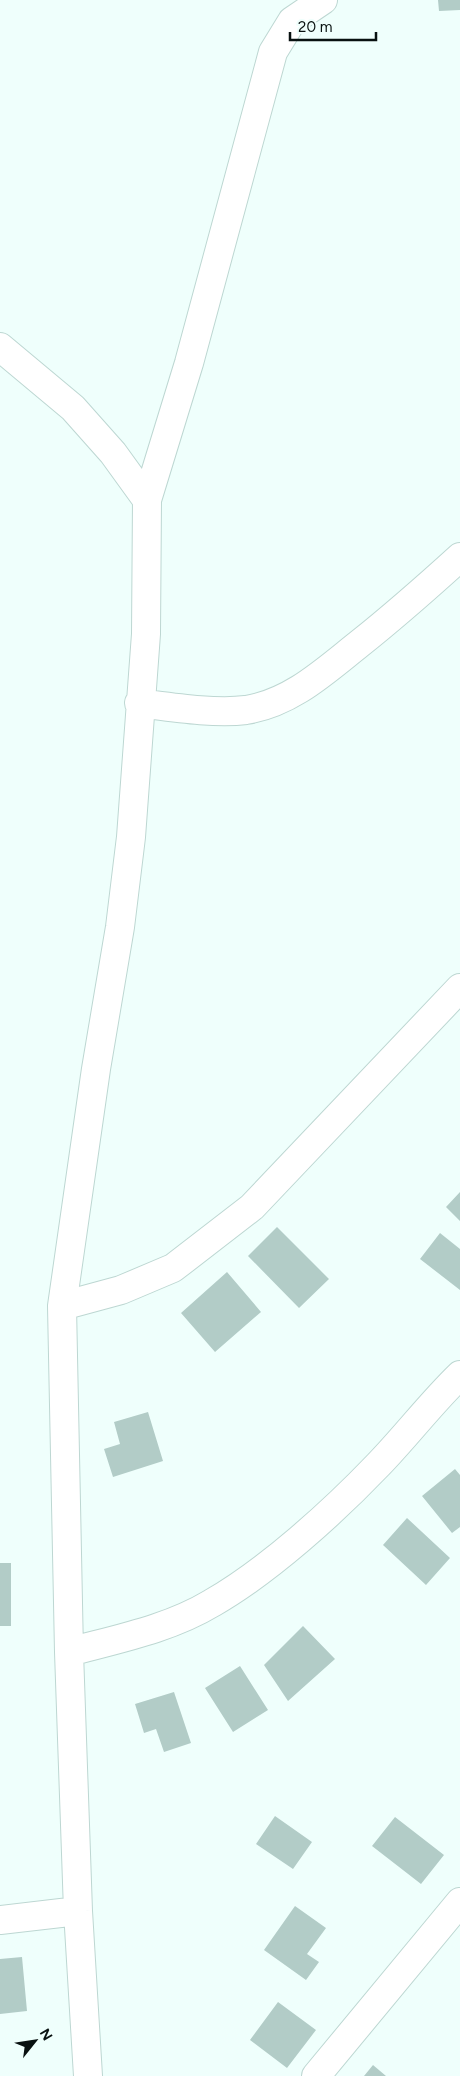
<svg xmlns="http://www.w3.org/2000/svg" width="460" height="2076" viewBox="0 0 460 2076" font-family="Figtree,sans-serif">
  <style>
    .building { fill: #b2ccc7 }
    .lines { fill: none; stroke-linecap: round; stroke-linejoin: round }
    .street-casing { stroke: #bdd7d2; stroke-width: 30 }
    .street { stroke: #fff; stroke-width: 28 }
  </style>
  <rect width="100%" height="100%" fill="#effffc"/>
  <!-- building -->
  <path class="building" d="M438 0H460V10L439 11Z
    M460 1192V1221L446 1207Z
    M277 1227 329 1279 299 1308 248 1256Z
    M440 1233 460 1249V1290L420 1259Z
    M227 1272 261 1312 215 1352 181 1313Z
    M148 1412 163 1461 113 1477 104 1449 120 1444 114 1422Z
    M455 1469 460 1475V1527L452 1533 422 1496Z
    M407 1518 450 1558 426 1585 383 1545Z
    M0 1563H11V1626H0Z
    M303 1626 335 1659 288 1701 264 1665Z
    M240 1666 268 1710 233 1732 205 1688Z
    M174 1692 191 1743 164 1752 156 1729 144 1733 135 1704Z
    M275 1816 312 1842 293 1869 256 1844Z
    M395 1817 444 1855 421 1884 372 1846Z
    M295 1906 326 1928 307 1954 319 1962 306 1980 264 1950Z
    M22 1957 27 2011 0 2014V1959Z
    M278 2002 316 2030 287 2068 250 2040Z
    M373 2065 386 2076H364Z"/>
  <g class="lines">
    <defs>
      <path id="street" d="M0 347 73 408 113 453 147 500
        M139 703C171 707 214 714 246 710 291 703 325 671 359 644 394 616 427 587 460 557
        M62 1306 121 1290 173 1268 252 1207 460 988
        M69 1652C117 1639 169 1629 212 1603 268 1571 333 1512 378 1465 407 1435 431 1403 460 1375
        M0 1920 78 1911
        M88 2076 78 1911 69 1652 62 1306 96 1069 120 927 131 837 146 634 147 500 189 363 273 52 292 21 323 0
        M316 2076 460 1902"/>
    </defs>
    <!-- street casing -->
    <use href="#street" class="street-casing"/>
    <!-- street -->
    <use href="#street" class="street"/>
  </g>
  <!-- north arrow -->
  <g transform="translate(35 2041) rotate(60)" stroke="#effffc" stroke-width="4" paint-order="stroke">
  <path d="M0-4L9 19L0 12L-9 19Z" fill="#081110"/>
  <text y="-8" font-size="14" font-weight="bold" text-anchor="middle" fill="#081110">N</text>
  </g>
  <!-- scale -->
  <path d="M290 32v8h86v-8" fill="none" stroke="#081110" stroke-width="2.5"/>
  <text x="298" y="32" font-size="15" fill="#081110" stroke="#effffc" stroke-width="4" paint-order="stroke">20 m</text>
</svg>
